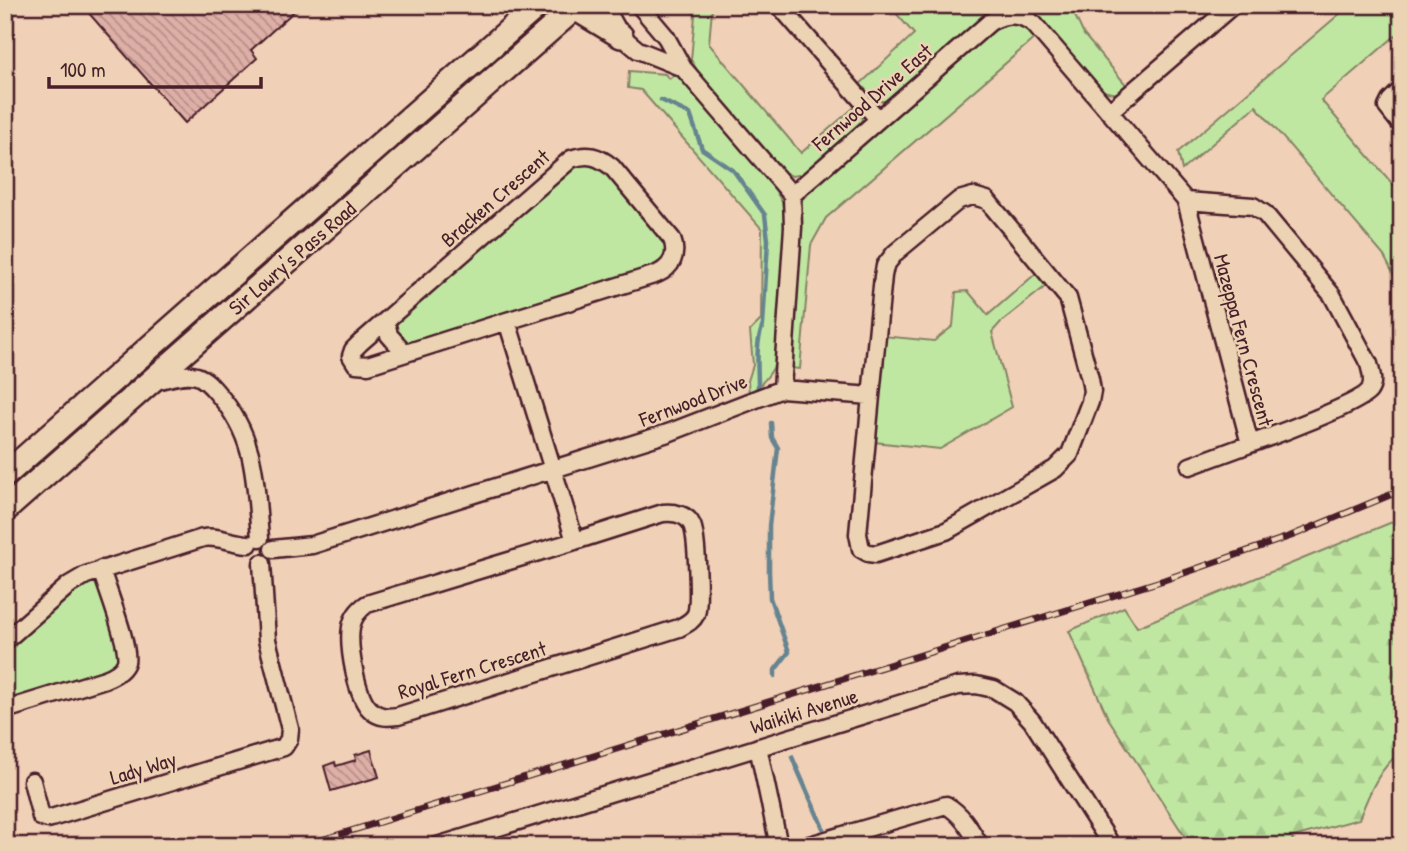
<svg xmlns="http://www.w3.org/2000/svg" width="1407" height="851" viewBox="0 0 1407 851" font-family="'Patrick Hand',sans-serif">
  <style>
    .forest { fill: url(#forest-firs); stroke: #858366; stroke-width: 2 }
    .green { fill: #c0e7a1; stroke: #858366; stroke-width: 2 }
    .lines { fill: none; stroke-linecap: round; stroke-linejoin: round }
    .stream { stroke: #668490; stroke-width: 4.5 }
    .building { fill: url(#building-back-hatch); stroke: #4a1f2b; stroke-width: 2 }
    .street-casing { stroke: #4a1f2b; stroke-width: 21 }
    .secondary-casing { stroke: #4a1f2b; stroke-width: 28 }
    .street { stroke: #ecd3b4; stroke-width: 16 }
    .secondary { stroke: #ecd3b4; stroke-width: 23 }
    .rail-casing { stroke: #4a1f2b; stroke-width: 7 }
    .rail { stroke: #ecd3b4; stroke-width: 4.5; stroke-dasharray: 13; stroke-linecap: butt }
    .labels { text-anchor: middle; dominant-baseline: central; stroke-width: 5; stroke-linejoin: round; paint-order: stroke }
    .street-label { font-size: 21px; fill: #4a1f2b; stroke: #ecd3b4 }
  </style>
  <defs>
    <pattern id="forest-firs" width="22" height="20" patternUnits="userSpaceOnUse" patternTransform="scale(1.75)"><rect width="22" height="20" fill="#c0e7a1"/><path d="M5 1l3.5 6h-7zM16 11l3.5 6h-7z" fill="#a6c68b"/></pattern>
    <pattern id="building-back-hatch" width="6" height="6" patternUnits="userSpaceOnUse" patternTransform="scale(1.75)"><rect width="6" height="6" fill="#ddafa6"/><path d="M-1 5l2 2M0 0l6 6M5-1l2 2" fill="none" stroke="#b58e87"/></pattern>
  </defs>
  <rect width="100%" height="100%" fill="#f0d0b7"/>
  <filter id="ink" filterUnits="userSpaceOnUse"><feTurbulence type="fractalNoise" baseFrequency=".0143" numOctaves="2"/><feDisplacementMap in="SourceGraphic" scale="14" xChannelSelector="R" yChannelSelector="G"/><feConvolveMatrix kernelMatrix="1 2 1 2 8 2 1 2 1" color-interpolation-filters="sRGB"/></filter>
  <g filter="url(#ink)">
    <!-- forest -->
    <path class="forest" d="M1402 518V752C1380 765 1368 796 1359 819L1293 837 1291 846H1191L1108 718 1069 631 1124 607 1137 627Z"/>
    <!-- green -->
    <path class="green" d="M687 5H708L712 9 709 44 801 153 858 104 862 119 856 131 805 174 792 176 783 172 702 78 691 60 695 15Z
      M889 5H1070L1084 35 1128 87 1118 94 1102 91 1035 15 1014 8 992 14 888 101H873L858 86 914 34Z
      M1350 5H1402V30L1321 100 1402 195V291L1384 256 1256 106 1182 170 1178 152Z
      M1012 22 1026 26 1036 37 826 218 811 245 800 369 791 368 802 227 800 207 803 196 999 26Z
      M629 71 665 74 669 79 675 74 691 89 769 179 782 202 787 229 776 360C773 373 760 386 749 394L748 381 753 365 750 331 761 320 762 229 641 90 628 88Z
      M583 162 599 165 663 236 668 250 661 266 412 345 403 344 394 328 399 320 574 166Z
      M1040 270 1051 282 1001 322 992 332 1012 407 940 449 874 442 883 336 934 341 953 326 956 292 968 291 988 315Z
      M89 581 98 584 122 652 115 669 5 705V651L81 585Z"/>
    <g class="lines">
      <!-- stream -->
      <path class="stream" d="M661 100 690 114 702 149 733 170 765 215 768 240 763 325C755 344 758 367 758 387
        M771 423 772 438 778 448 769 526V571L770 598 789 652 775 670V676
        M792 757 823 828"/>
    </g>
    <!-- building -->
    <path class="building" d="M93 5H301L251 50 257 58 185 123 87 11Z
      M371 750 379 777 331 791 324 766 335 762 336 766 356 760 355 755Z"/>
    <g class="lines">
      <defs>
        <path id="street" d="M604 5 621 36 638 50 683 68
          M639 5 666 37 683 68 792 195 793 227 782 389
          M779 5 878 119
          M1402 89 1390 101 1387 107 1402 126
          M1109 112 1233 5
          M792 195 990 22C1006 13 1020 13 1034 24L1186 201 1250 444C1270 437 1359 404 1369 391 1375 383 1371 372 1369 364L1332 295 1265 214 1253 206 1186 201
          M386 321 389 335 405 353
          M507 321 657 274C672 267 678 255 672 239L612 167C598 156 588 153 571 159L360 343 353 350 351 356 356 364 368 365 507 321 575 541 663 513C674 512 687 514 692 525 697 536 700 603 696 614 692 622 686 624 679 628L398 716C388 717 380 718 372 711 356 699 348 646 351 627 353 617 358 610 367 604L575 541
          M154 381C168 379 183 372 197 376 206 379 212 387 218 394 257 438 255 482 260 538
          M1190 466 1250 444
          M273 549 312 545 668 433 782 389 871 396 883 276 885 266 895 253 959 200 973 196 987 200 1068 298 1090 379 1092 391 1090 402 1070 454 1055 469 946 531 876 554 868 553 861 549 858 534 871 396
          M5 641 69 585 86 575 203 538C218 535 233 544 249 544
          M5 710 105 679C113 676 123 671 126 662 130 646 106 587 101 569
          M758 747 779 846
          M32 781 41 817 48 819 284 747 289 739 290 729 267 640 262 563
          M437 846 958 686 976 685 994 689 1015 702 1032 721 1112 846
          M806 846 946 805C963 815 970 829 980 846"/>
        <path id="secondary" d="M575 8 621 36
          M5 475 538 5
          M5 510 578 5"/>
      </defs>
      <!-- street casing -->
      <use href="#street" class="street-casing"/>
      <!-- secondary casing -->
      <use href="#secondary" class="secondary-casing"/>
      <!-- street -->
      <use href="#street" class="street"/>
      <!-- secondary -->
      <use href="#secondary" class="secondary"/>
      <defs>
        <path id="rail" d="M302 846 1164 580 1291 536 1402 490"/>
      </defs>
      <!-- rail casing -->
      <use href="#rail" class="rail-casing"/>
      <!-- rail -->
      <use href="#rail" class="rail"/>
    </g>
  </g>
  <g class="labels">
    <!-- street labels -->
    <g class="street-label">
      <text transform="translate(872 97) rotate(-41)">Fernwood Drive East</text>
      <text transform="translate(495 198) rotate(-41)">Bracken Crescent</text>
      <text transform="translate(292 258) rotate(-41)">Sir Lowry's Pass Road</text>
      <text transform="translate(1244 340) rotate(75)">Mazeppa Fern Crescent</text>
      <text transform="translate(693 400) rotate(-21)">Fernwood Drive</text>
      <text transform="translate(472 670) rotate(-17)">Royal Fern Crescent</text>
      <text transform="translate(804 711) rotate(-17)">Waikiki Avenue</text>
      <text transform="translate(143 768) rotate(-17)">Lady Way</text>
    </g>
  </g>
  <!-- margin -->
  <rect width="1407" height="851" fill="none" stroke="#ecd3b4" stroke-width="28"/>
  <rect x="14" y="14" width="1379" height="823" fill="none" stroke="#4a1f2b" stroke-width="2.5" filter="url(#ink)"/>
  <!-- scale -->
  <path d="M49 77v10h212v-10" fill="none" stroke="#4a1f2b" stroke-width="3.5"/>
  <text x="60" y="77" font-size="21" fill="#4a1f2b" stroke="#ecd3b4" stroke-width="5" paint-order="stroke">100 m</text>
</svg>
